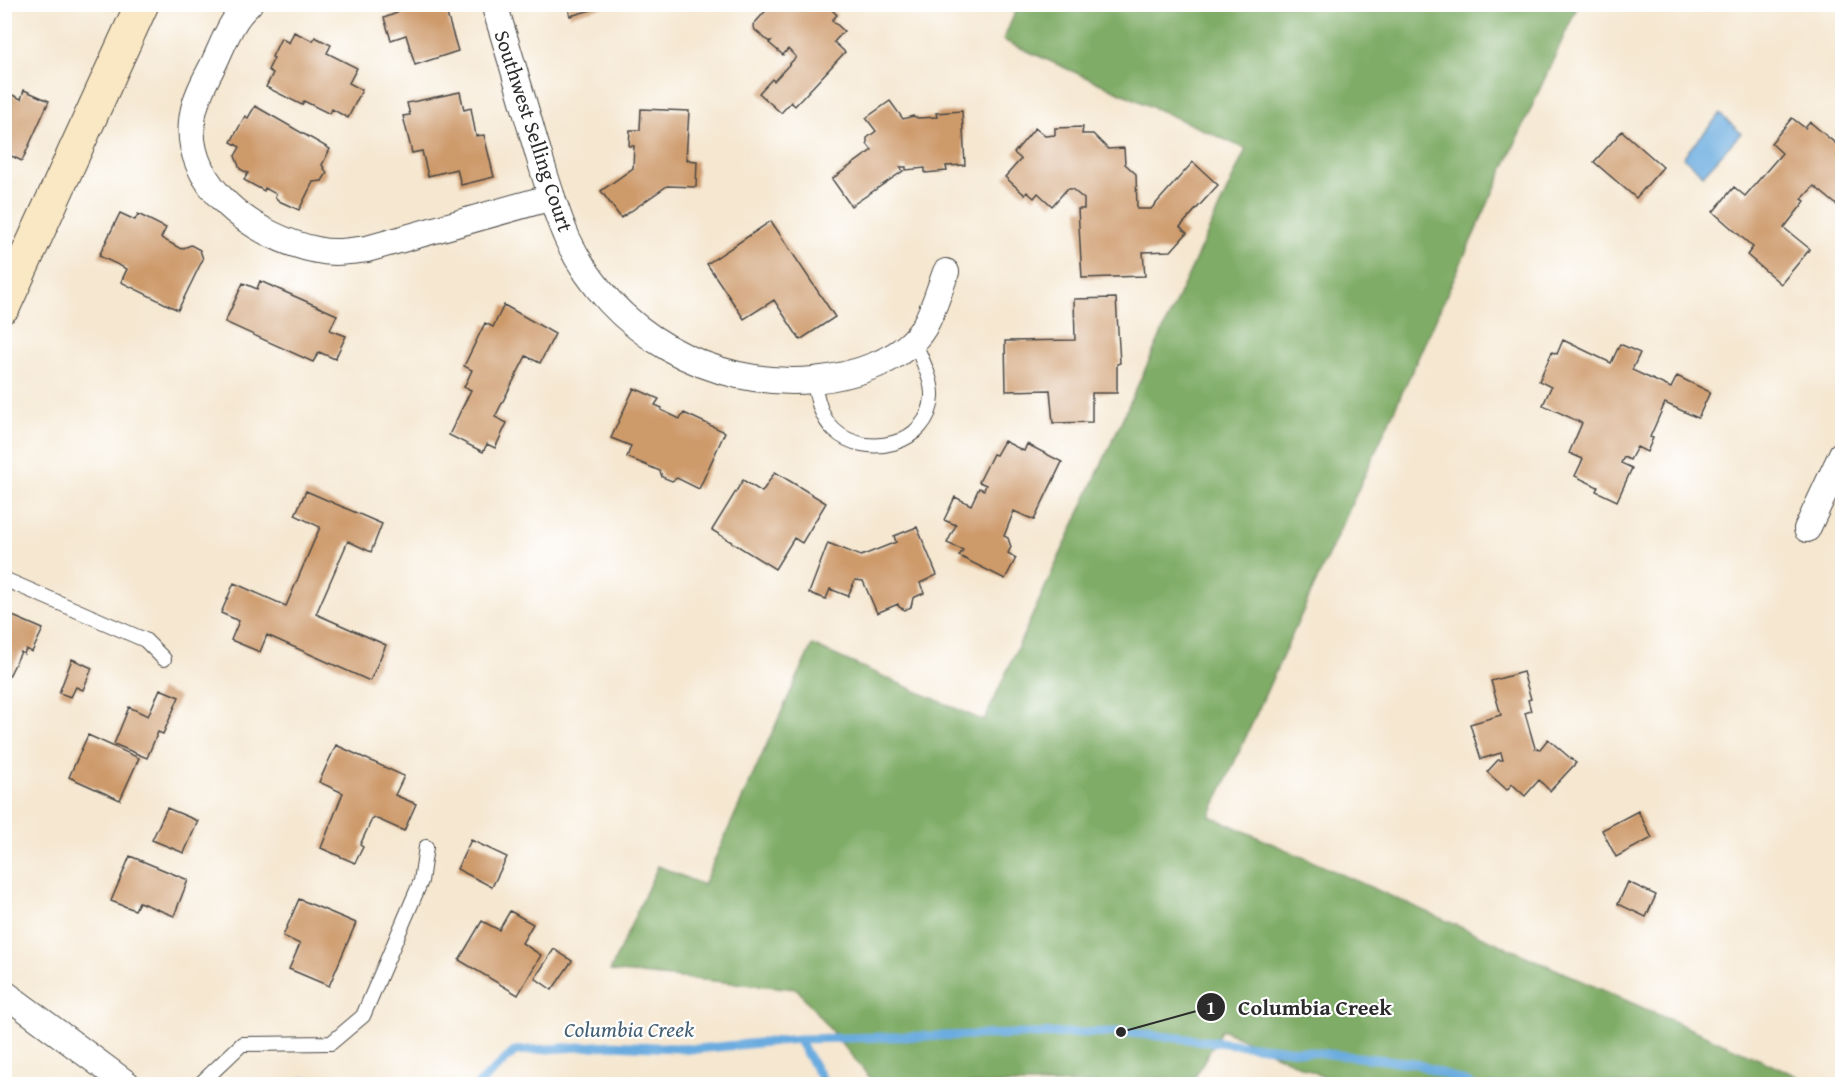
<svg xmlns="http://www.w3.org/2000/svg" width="1847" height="1089" viewBox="0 0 1847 1089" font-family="'Gentium Book Plus',serif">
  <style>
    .forest { fill: #7fac66; stroke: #556c48; stroke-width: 1.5 }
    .water { fill: #6aacdf; stroke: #4a6c85; stroke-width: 1.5 }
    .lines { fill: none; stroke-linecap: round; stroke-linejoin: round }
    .stream { stroke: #6aacdf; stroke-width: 9 }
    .building { fill: #cd9a6b }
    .lane-casing { stroke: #494744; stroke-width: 16 }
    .street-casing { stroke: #494744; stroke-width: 28 }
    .secondary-casing { stroke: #494744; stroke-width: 35 }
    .lane { stroke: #fff; stroke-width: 14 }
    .street { stroke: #fff; stroke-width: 26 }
    .secondary { stroke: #fae7c3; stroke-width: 33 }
    .labels { text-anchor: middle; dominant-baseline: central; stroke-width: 4.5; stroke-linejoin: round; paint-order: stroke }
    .street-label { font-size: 21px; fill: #2b2b2b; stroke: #fff }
    .water-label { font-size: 22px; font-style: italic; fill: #445f73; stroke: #fff }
    .leader { fill: none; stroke: #2b2b2b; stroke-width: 2 }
    .callout-dot { fill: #2b2b2b; stroke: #fff; stroke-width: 2 }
    .mark-label { font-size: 18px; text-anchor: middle; font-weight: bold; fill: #fff }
    .callout-label { font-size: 22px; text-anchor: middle; font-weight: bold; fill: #2b2b2b; stroke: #fff; stroke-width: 4.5; stroke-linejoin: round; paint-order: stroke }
  </style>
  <rect width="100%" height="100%" fill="#fff"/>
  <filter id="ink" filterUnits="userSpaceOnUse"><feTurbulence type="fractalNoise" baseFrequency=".0167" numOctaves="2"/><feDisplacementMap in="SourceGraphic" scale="12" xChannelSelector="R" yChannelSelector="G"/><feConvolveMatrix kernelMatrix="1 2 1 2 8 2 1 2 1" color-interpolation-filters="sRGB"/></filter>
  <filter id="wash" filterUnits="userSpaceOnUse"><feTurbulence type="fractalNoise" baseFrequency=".008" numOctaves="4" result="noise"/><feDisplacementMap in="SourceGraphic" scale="24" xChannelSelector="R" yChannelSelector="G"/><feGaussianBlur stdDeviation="1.35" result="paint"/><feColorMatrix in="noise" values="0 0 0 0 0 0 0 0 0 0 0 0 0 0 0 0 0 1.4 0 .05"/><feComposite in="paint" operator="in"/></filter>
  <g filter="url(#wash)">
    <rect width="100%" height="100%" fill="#f5e7d0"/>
    <!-- forest -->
    <path class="forest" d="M1019 4 1578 5 1210 816 1815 1084H1338L1222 1029 1191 1084H875L797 989 610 971 658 866 703 885 812 645 984 721 1246 149 1003 40Z"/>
    <!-- water -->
    <path class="water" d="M1720 114 1741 133 1703 175 1683 157Z"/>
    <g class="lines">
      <!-- stream -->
      <path class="stream" d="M798 1039 825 1084
        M297 1084 305 1081 316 1084
        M479 1084 515 1051 612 1045 697 1049 798 1039 1121 1032 1414 1063 1470 1084"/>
    </g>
    <g id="blocks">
      <!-- building -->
      <path class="building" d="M394 4H444L458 51 415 65 406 35 391 40 384 18 397 13Z
        M567 4H601L602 7 570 16Z
        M772 4H826L837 15 832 20 844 31 834 42 845 52 795 106 791 102 781 113 759 93 772 79 774 81 796 57 788 49 783 55 769 43 771 41H768L755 30 753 25Z
        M294 32 313 41 315 37 331 45 327 53 357 68 349 83 362 90 348 118 332 109 330 114 304 101 302 105 266 87 273 73 268 70 274 58 272 57 281 38 289 43Z
        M24 90 49 101 22 161 5 153 4 91 21 99Z
        M460 92 464 110 471 108 476 136 484 135 494 177 461 185 457 169 428 176 422 151 412 153 403 116 410 115 407 103Z
        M890 101 903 119 913 116 918 118 937 117 936 113 962 111 965 165 946 166 947 171 925 173V168L906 170V167H900L903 171 851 206 832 179 872 150 867 144V138L876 131 866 118Z
        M255 106 330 149 322 165 327 173 322 181 313 182 299 210 279 201 275 197 276 194 265 188 264 191 244 180 248 173 240 169 235 156 240 147 231 142 245 116 248 118Z
        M641 109 689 111 686 160 697 161 696 187 667 186 621 218 601 191 633 168 634 146H629L630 130H640Z
        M1792 118 1805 128 1810 122 1842 149 1837 156 1842 161V200L1838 206 1814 186 1802 199 1805 201 1784 228 1810 249 1781 284 1747 255 1753 247 1713 212 1734 187 1745 196 1782 153 1771 143Z
        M1083 127 1082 134H1093L1108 149 1124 148 1125 164 1136 174 1137 209H1151L1193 162 1218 185 1180 227 1187 233 1171 251 1143 252 1145 276 1082 278 1078 209H1084V199L1072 189H1067L1052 206 1038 193 1034 198 1027 192 1025 195 1005 177 1021 159 1014 153 1035 128 1045 136 1055 135V128Z
        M1622 131 1663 167 1636 198 1594 162Z
        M120 213 135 220 138 214 166 228 161 238 181 249 191 245 200 250 203 259 178 310 121 282 127 269 99 256Z
        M771 221 835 317 800 340 774 300 744 319 707 264Z
        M260 281 337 315 330 330 346 336 335 359 319 352 313 362 225 322 243 283 257 289Z
        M1116 298 1120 363 1117 364V393H1092V422L1053 423 1050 390 1006 391 1005 341 1075 340 1074 299Z
        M504 305 555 334 540 363 526 356 495 417 507 423 495 448 487 444 483 452 449 435 471 390 464 387 472 370 464 366 485 323 493 327Z
        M1563 340 1611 363 1620 344 1640 353 1632 370 1671 388 1677 376 1710 392 1698 418 1665 403 1650 437 1653 438 1647 452 1637 447 1630 460 1624 457 1621 463 1632 468 1617 501 1596 491 1598 487 1575 476 1583 459 1569 453 1582 423 1543 405 1551 387 1539 381 1552 352 1557 354Z
        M634 388 659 399 655 405 662 408 661 410 680 419 684 413 725 432 699 489 677 478 672 481 662 477 660 471 627 457 631 446 611 438Z
        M1004 441 1024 451 1027 444 1062 462 1034 520 1014 511 1004 536 1008 538 1011 547 1008 553 1016 558 1005 579 959 556 963 550 947 543 956 525 944 520 955 497 971 505 979 488 984 490 986 485 979 482 993 454 996 455Z
        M775 472 826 503 802 543 794 538 775 569 712 530 743 480 762 492Z
        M306 491 382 524 371 552 348 541 316 614 386 645 370 681 267 635 260 652 231 640 239 621 221 613 234 583 286 606 320 527 295 515Z
        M917 527 937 575 920 583 924 593 913 598 911 607 905 610 899 607 898 604 877 613 863 581 855 580 848 596 830 589 826 599 809 593 828 543 861 556 896 542 894 536Z
        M8 614 43 629 32 652 26 649 24 654 21 652 9 676 4 674V621Z
        M72 659 92 668 83 690 76 687 71 697 59 693Z
        M1523 672 1531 699 1528 700 1531 711 1525 713 1535 748 1540 749 1548 739 1576 763 1550 791 1539 780 1525 796 1512 784 1507 790 1487 772 1498 760H1503L1501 753 1481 759 1470 724 1501 715 1491 681Z
        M160 689 179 697 163 734 158 732 147 758 114 744 129 707 148 716Z
        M88 735 139 758 120 800 69 777Z
        M336 745 404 776 395 795 416 804 404 831 373 817 360 845 363 847 355 863 321 848 343 793 319 782Z
        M167 808 198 821 184 853 152 840Z
        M1638 811 1652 838 1616 857 1602 830Z
        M471 840 507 857 492 887 457 869Z
        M130 856 188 880 174 916 139 902 135 910 111 901Z
        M1628 882 1656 895 1646 917 1618 904Z
        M299 899 356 923 329 986 289 969 300 944 283 936Z
        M510 911 533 924 522 943 541 955 518 995 459 960 482 921 499 930Z
        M554 949 572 961 552 990 535 978Z"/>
    </g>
  </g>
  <g filter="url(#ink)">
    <use href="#blocks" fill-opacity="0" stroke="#494744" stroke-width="1.5"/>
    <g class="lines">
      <defs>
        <path id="lane" d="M813 380C817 397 820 417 834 430 866 460 929 445 932 397 933 379 920 357 914 340
          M4 579 145 640 164 659
          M200 1084 242 1044 331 1043 363 1016 421 881 426 847"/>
        <path id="street" d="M249 4C231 20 224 42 214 63 206 79 196 96 193 114 180 185 256 238 317 250 333 254 351 251 367 249L552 197
          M494 4C508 49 521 94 534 139 544 172 553 206 567 238 611 333 711 389 814 380 852 376 903 362 924 327 934 310 939 290 946 272
          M1807 529 1842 454
          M4 993 127 1084"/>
        <path id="secondary" d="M4 306 142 4"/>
      </defs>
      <!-- lane casing -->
      <use href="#lane" class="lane-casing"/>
      <!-- street casing -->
      <use href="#street" class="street-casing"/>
      <!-- secondary casing -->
      <use href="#secondary" class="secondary-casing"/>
      <!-- lane -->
      <use href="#lane" class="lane"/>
      <!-- street -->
      <use href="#street" class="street"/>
      <!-- secondary -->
      <use href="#secondary" class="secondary"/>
    </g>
  </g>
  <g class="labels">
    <!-- street labels -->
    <g class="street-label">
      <text transform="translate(534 131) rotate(72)">Southwest Selling Court</text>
    </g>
    <!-- water labels -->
    <g class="water-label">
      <text x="629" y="1029">Columbia Creek</text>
    </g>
  </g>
  <!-- callouts -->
  <path class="leader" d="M1121 1032L1211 1007"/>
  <g class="callout-dot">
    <circle cx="1121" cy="1032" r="6"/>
    <circle cx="1211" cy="1007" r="15"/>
  </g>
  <g class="mark-label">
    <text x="1211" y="1014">1</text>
  </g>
  <g class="callout-label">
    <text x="1315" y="1015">Columbia Creek</text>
  </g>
  <!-- margin -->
  <rect width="1847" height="1089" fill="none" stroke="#fff" stroke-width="24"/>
</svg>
